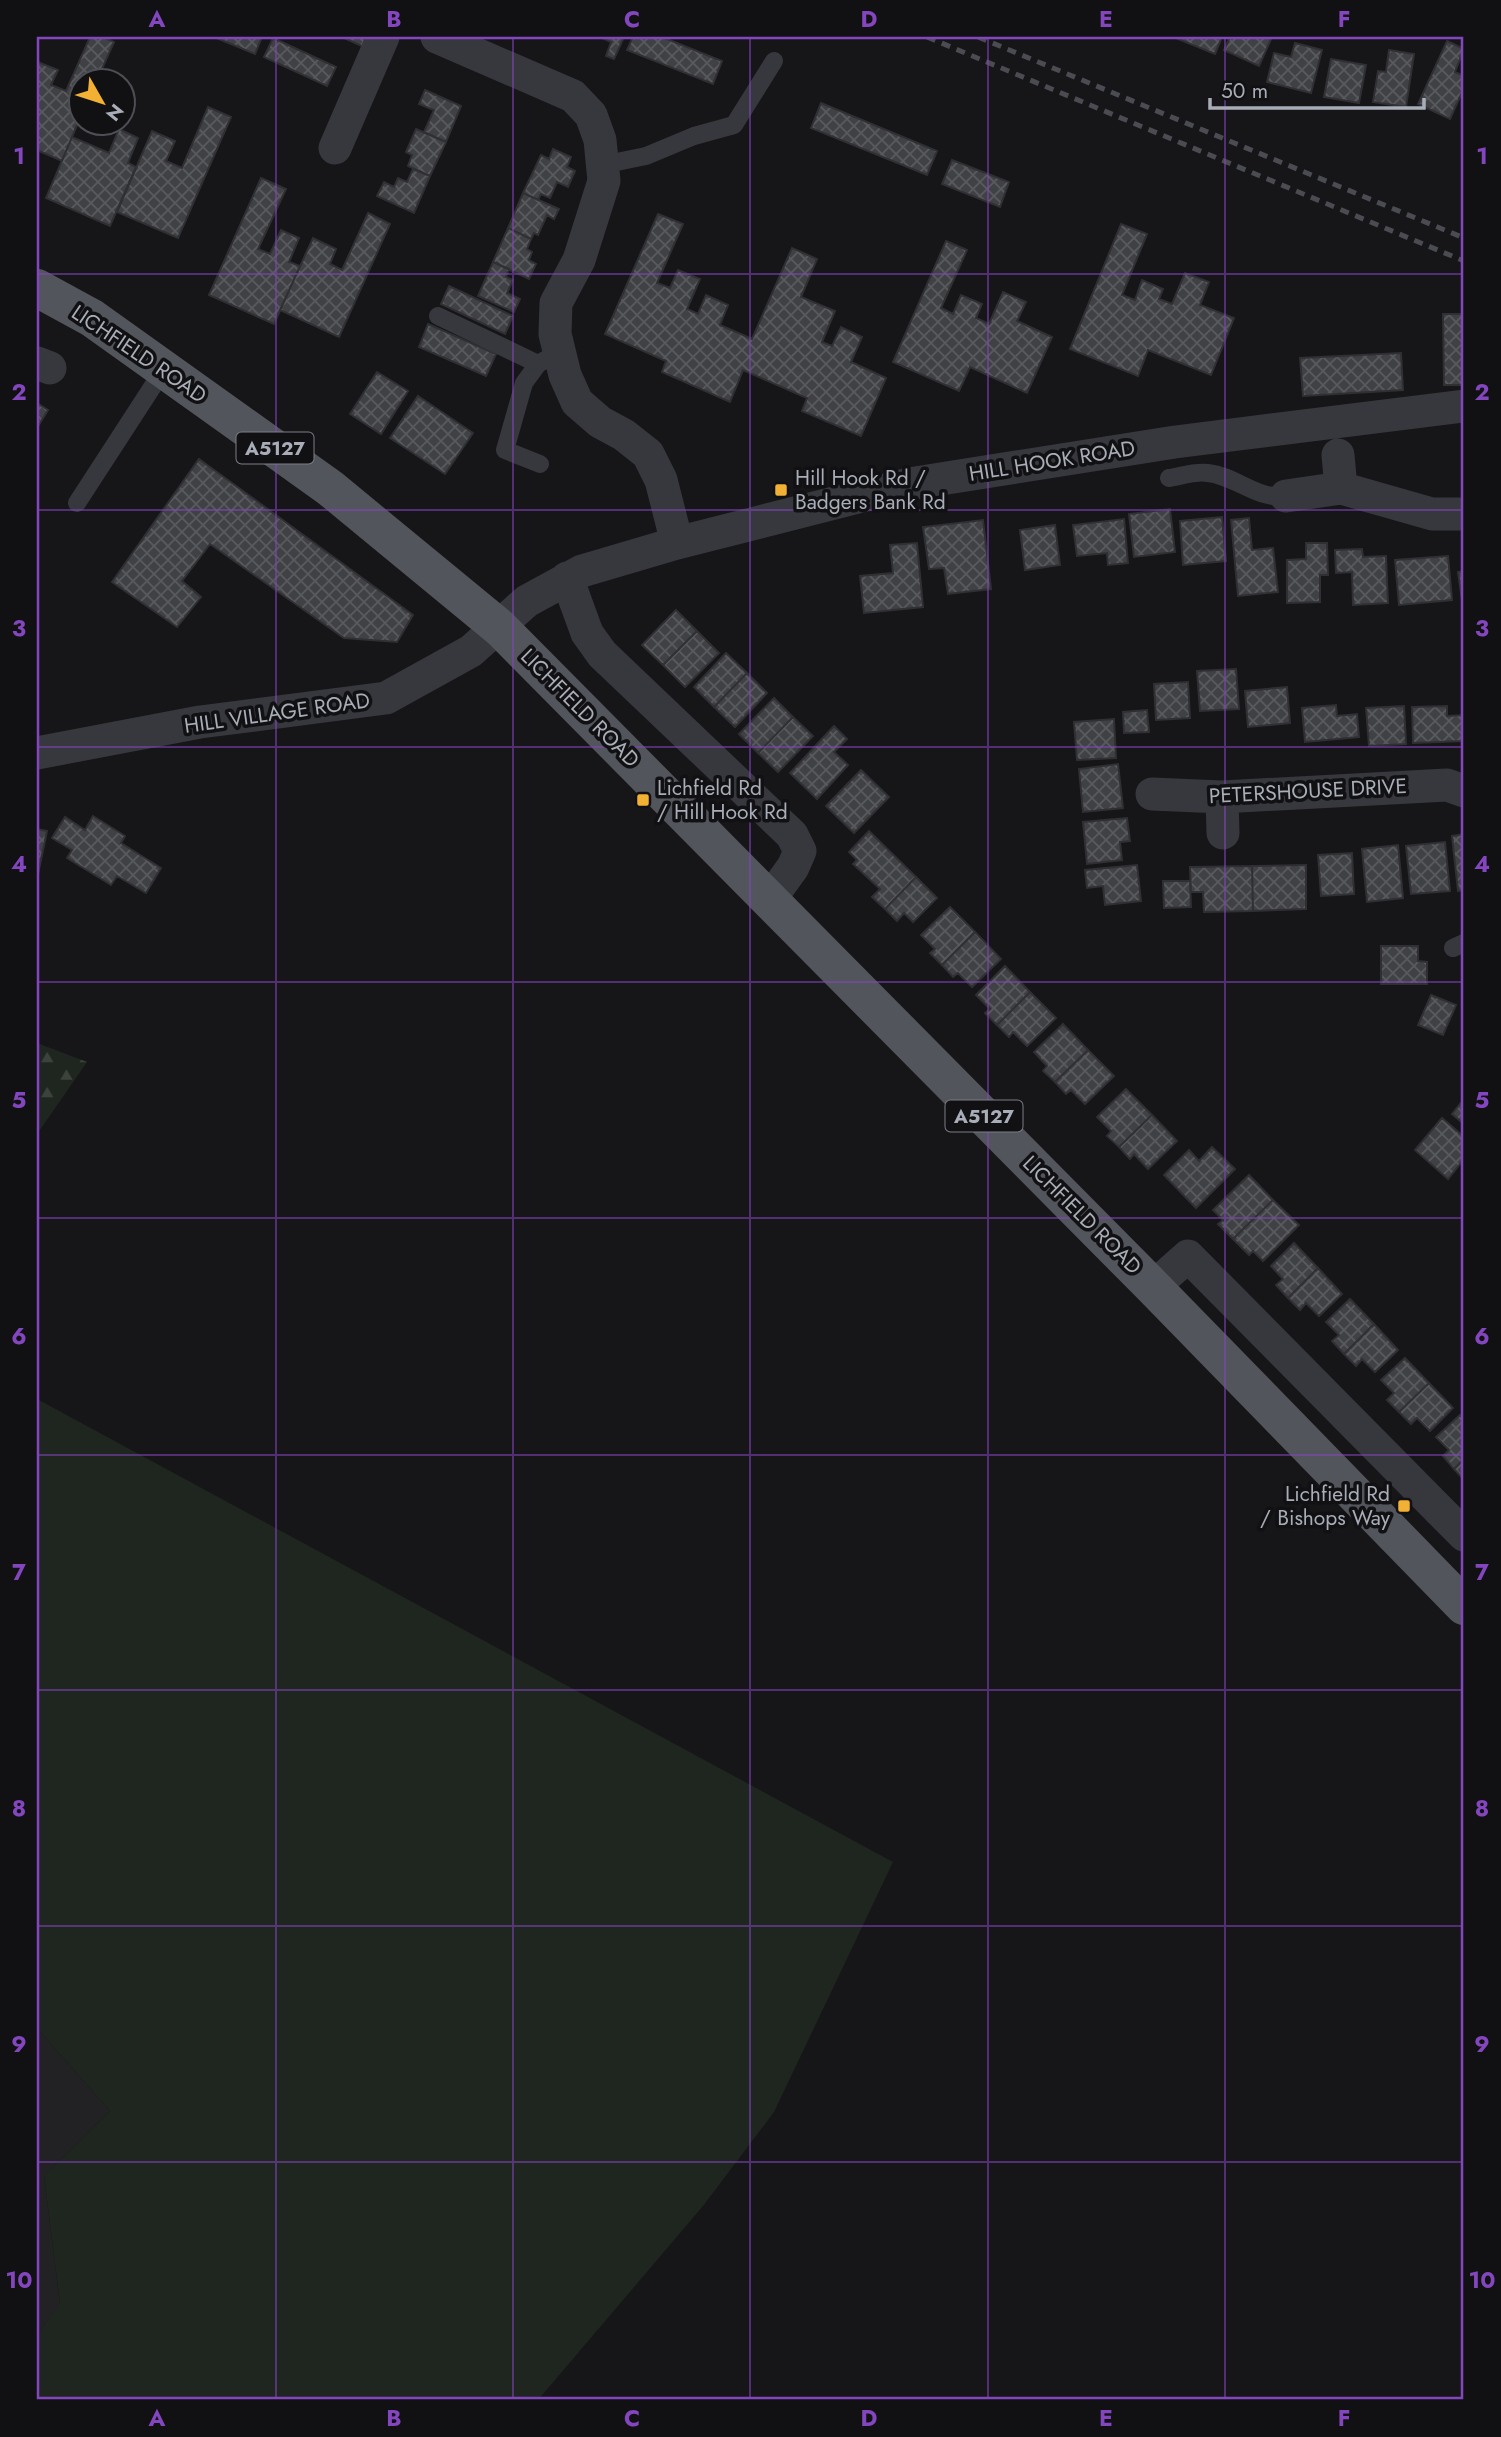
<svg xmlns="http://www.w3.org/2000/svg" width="1501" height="2437" viewBox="0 0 1501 2437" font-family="Jost,sans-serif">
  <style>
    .built { fill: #222225 }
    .green { fill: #1e261f }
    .forest { fill: url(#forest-firs) }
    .building { fill: url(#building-cross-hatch); stroke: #303034; stroke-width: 2 }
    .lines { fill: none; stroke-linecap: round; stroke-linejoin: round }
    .lane { stroke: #37383d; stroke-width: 18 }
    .street { stroke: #37383d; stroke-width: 33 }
    .primary { stroke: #53555c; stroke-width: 38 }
    .rail { stroke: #4a4c52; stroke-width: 5; stroke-dasharray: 9 7; stroke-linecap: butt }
    .grid { fill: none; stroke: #8446be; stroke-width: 2; stroke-opacity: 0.55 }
    .poi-dot { fill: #f2b134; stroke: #111113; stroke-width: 2.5 }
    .labels { text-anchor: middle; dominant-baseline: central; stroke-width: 7; stroke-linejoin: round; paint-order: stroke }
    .shield { fill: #111113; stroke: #7b7e86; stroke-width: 2 }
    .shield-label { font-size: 19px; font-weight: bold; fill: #a8adb8 }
    .street-label { font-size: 21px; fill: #a8adb8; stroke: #111113 }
    .poi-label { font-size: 21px; fill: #a8adb8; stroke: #111113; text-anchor: start }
    .neatline { fill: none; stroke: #8446be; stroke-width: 2.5 }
    .grid-label { font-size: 23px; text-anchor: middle; font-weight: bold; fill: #8446be }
  </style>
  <defs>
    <pattern id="forest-firs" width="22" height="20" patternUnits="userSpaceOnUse" patternTransform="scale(1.75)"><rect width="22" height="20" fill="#1e261f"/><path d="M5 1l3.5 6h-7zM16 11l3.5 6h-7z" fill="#3c433d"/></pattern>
    <pattern id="building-cross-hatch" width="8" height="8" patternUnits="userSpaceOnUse" patternTransform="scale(1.75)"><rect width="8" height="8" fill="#404145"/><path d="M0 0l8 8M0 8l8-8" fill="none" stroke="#595a5e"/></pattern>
  </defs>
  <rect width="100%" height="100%" fill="#161618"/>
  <!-- built -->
  <path class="built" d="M37 2028 110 2111 44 2176 60 2304 37 2336Z"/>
  <!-- green -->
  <path class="green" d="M37 1399 893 1862 774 2112 703 2206 538 2400H37V2336L60 2303 44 2176 110 2111 37 2028Z"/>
  <!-- forest -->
  <path class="forest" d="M37 1043 87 1062 37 1134Z"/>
  <!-- building -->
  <path class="building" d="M90 37H103L114 42 97 80H80V118L62 161 37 150V65L38 62 58 70 51 85 66 91Z
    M214 37H262L255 54Z
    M342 37H371L366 48Z
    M600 37H624L614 59 606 56 611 42Z
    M633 37H662L722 61 713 84 627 50Z
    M1179 37H1222L1215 54 1178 39Z
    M1230 37H1272L1259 66 1224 50Z
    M273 38 336 67 327 86 264 57Z
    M1447 41 1464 49 1455 72 1464 76V88L1450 119 1418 104Z
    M1295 43 1322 50 1311 93 1267 82 1274 53 1291 57Z
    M1389 50 1414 54 1406 107 1373 102 1378 71 1386 72Z
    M1331 59 1366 65 1359 103 1324 97Z
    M425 90 461 106 446 142 424 132 434 110 419 104Z
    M821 103 937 151 927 175 811 128Z
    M208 107 231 117 178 238 117 212 152 131 175 141 166 161 182 168Z
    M119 129 138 138 128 163 136 167 110 226 46 198 72 137 109 153Z
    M416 129 446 142 430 176 408 166 412 155 406 152Z
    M553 149 571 157 567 167 575 171 568 187 557 182 550 198 541 194 538 200 523 193 541 155 549 159Z
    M952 160 1009 182 1000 207 942 184Z
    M413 169 430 176 414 213 377 196 384 182 394 187 398 178 407 182Z
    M261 178 286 189 258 249 270 254 281 230 299 238 289 262 300 266 274 324 209 295Z
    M523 193 559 209 554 219 547 215 538 235 534 233 531 239 508 228Z
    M368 213 390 224 339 337 280 310 313 238 336 249 330 264 342 270Z
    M658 214 683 224 657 283 670 288 678 270 700 279 687 309 698 314 706 295 728 305 720 325 752 339 792 248 817 259 801 297 835 311 822 342 832 346 841 327 862 337 851 362 886 378 861 436 802 411 807 398 743 370 730 402 662 372 666 361 605 334Z
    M1121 224 1147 234 1122 295 1135 300 1142 280 1163 289 1159 299 1172 304 1185 273 1209 282 1200 305 1234 318 1211 375 1148 350 1138 376 1070 349Z
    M508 228 531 239 527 249 532 252 529 260 536 264 529 279 493 262Z
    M946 241 967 250 941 308 953 314 961 295 982 304 976 318 989 324 1003 292 1026 302 1017 321 1052 337 1027 393 970 367 959 391 893 362Z
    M493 262 509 269 506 277 513 280 507 293 520 299 514 312 478 296Z
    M449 286 513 316 505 334 441 304Z
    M1443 314H1464V385H1444Z
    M428 324 496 354 486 376 419 347Z
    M1401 353 1403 390 1303 396 1300 358Z
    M377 372 408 391 381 434 350 414Z
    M418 396 473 433 445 474 390 438Z
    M37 403 48 410 37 428Z
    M199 459 413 615 397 642 344 638 210 544 182 581 201 597 177 627 112 582Z
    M1170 509 1175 552 1134 557 1129 514Z
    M1222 517 1226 561 1183 565 1180 521Z
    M1249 518 1252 550 1273 548 1278 592 1238 596 1231 520Z
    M1124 519 1128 563 1108 565 1107 553 1077 556 1073 525Z
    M983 520 991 589 948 594 944 568 929 569 923 527Z
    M1055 525 1060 565 1025 570 1020 530Z
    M917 543 923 607 864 613 860 576 893 573 890 545Z
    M1306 543H1327L1328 575H1320V602L1287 603V560L1306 559Z
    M1362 549 1363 557 1386 556 1388 603 1353 605 1352 572 1336 573 1335 550Z
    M1448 556 1452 600 1399 605 1395 560Z
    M1464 571V615L1458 572Z
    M676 610 697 631 663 665 642 645Z
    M697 631 719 653 685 687 663 665Z
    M726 653 747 673 714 707 694 687Z
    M1236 669 1239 709 1200 711 1197 671Z
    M747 673 767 693 735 727 714 707Z
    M1188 682 1190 718 1156 720 1154 684Z
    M1287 687 1290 723 1248 727 1245 691Z
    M774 698 793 717 758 753 739 734Z
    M1336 705 1337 716 1357 714 1359 737 1305 742 1302 708Z
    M1404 706 1406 744 1369 746 1366 708Z
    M1447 706V716L1464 715V741L1413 743 1412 707Z
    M1147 710 1149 732 1124 733 1123 712Z
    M793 717 813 736 778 772 758 753Z
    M1114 719 1116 758 1077 760 1074 722Z
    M834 726 847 739 834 752 848 765 817 799 790 773Z
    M1118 764 1123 808 1083 812 1079 769Z
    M861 770 889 797 854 833 826 806Z
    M93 816 125 836 121 843 161 868 146 893 117 876 111 885 67 858 72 850 52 838 65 817 85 830Z
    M1127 818 1130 841 1120 842 1122 860 1087 864 1083 822Z
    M37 829 47 831 37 879Z
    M869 831 916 877 885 909 872 897 880 889 853 864 857 860 849 852Z
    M1464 834V890L1458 891 1452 836Z
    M1445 842 1450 891 1411 894 1406 846Z
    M1398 845 1403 898 1367 902 1362 849Z
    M1352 853 1354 894 1321 896 1318 855Z
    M1137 865 1141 901 1105 905 1103 886 1087 888 1085 870Z
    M1306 865V909L1253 911 1252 866Z
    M1252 866 1253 911 1204 912 1203 892H1191L1190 867Z
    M916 877 937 898 913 922 904 913 897 921 885 909Z
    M1163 881H1190L1191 907 1164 908Z
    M950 907 975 932 942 965 930 953 935 949 921 935Z
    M975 932 1001 959 972 987 958 973 953 977 942 965Z
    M1381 946H1418V961L1427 962V984H1381Z
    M1005 966 1030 992 997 1025 985 1013 990 1009 976 995Z
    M1030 992 1056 1018 1027 1046 1013 1032 1009 1037 997 1025Z
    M1431 995 1456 1005 1443 1035 1418 1025Z
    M1063 1024 1088 1050 1055 1082 1043 1071 1047 1066 1034 1052Z
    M1088 1050 1114 1076 1085 1104 1071 1090 1066 1094 1055 1082Z
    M1126 1089 1152 1115 1119 1147 1107 1136 1111 1131 1097 1117Z
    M1464 1099V1124L1452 1114Z
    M1152 1115 1177 1141 1148 1169 1134 1154 1130 1159 1119 1147Z
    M1442 1118 1464 1137V1159L1448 1179 1415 1150Z
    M1212 1147 1235 1169 1196 1208 1164 1175 1189 1150 1199 1161Z
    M1249 1175 1273 1200 1233 1239 1218 1224 1223 1220 1213 1210Z
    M1273 1200 1299 1225 1263 1261 1253 1251 1249 1255 1233 1239Z
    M1294 1243 1318 1268 1288 1298 1276 1285 1283 1279 1271 1266Z
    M1318 1268 1342 1294 1319 1316 1306 1303 1300 1310 1288 1298Z
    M1350 1299 1374 1324 1344 1354 1332 1341 1339 1335 1326 1322Z
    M1374 1324 1398 1350 1375 1372 1362 1359 1356 1366 1344 1354Z
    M1405 1358 1429 1383 1399 1412 1387 1400 1394 1393 1381 1380Z
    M1429 1383 1453 1408 1430 1431 1417 1418 1411 1424 1399 1412Z
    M1460 1415 1464 1419V1459L1454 1469 1443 1456 1449 1450 1436 1437Z
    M1464 1459V1480L1454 1469Z"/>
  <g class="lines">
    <!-- lane -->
    <path class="lane" d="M602 165 646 156 694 136 734 125 774 61
      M438 316 538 364
      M540 464 505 450 524 383 538 364 559 352
      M1169 478C1181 476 1196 471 1208 473 1236 476 1257 500 1286 496
      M77 503 164 369
      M1453 948 1464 943"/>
    <!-- street -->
    <path class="street" d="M437 37 573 96 591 115 600 140 604 181 579 260 556 303 555 334 565 375 577 402 600 422 624 435 648 454 661 480 677 543
      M335 148 383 37
      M37 363 50 368
      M1338 455 1341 488
      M1286 496 1341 488 1432 514H1464
      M567 578 587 633 602 654 792 835 800 851 793 867 770 899
      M37 753 200 722 386 698 471 651 527 601 582 571 677 543 909 484 1175 442 1464 406
      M1152 794 1222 797 1447 785 1464 791
      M1222 797 1223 833
      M1153 1287 1188 1256 1464 1535"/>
    <!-- primary -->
    <path class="primary" d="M37 288 92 318 330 488 500 628 1153 1287 1464 1606"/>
    <!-- rail -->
    <path class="rail" d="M927 37 1464 261
      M978 37 1464 238"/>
  </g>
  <!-- grid -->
  <path class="grid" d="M276 37V2400M513 37V2400M750 37V2400M988 37V2400M1225 37V2400M37 274H1464M37 510H1464M37 747H1464M37 982H1464M37 1218H1464M37 1455H1464M37 1690H1464M37 1926H1464M37 2162H1464"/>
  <!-- markers -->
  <g class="poi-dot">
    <rect x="774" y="483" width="14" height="14" rx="3.5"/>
    <rect x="636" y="793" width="14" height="14" rx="3.5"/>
    <rect x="1397" y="1499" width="14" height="14" rx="3.5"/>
  </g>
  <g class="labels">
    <!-- shield labels -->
    <g class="shield">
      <rect x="236.5" y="432.5" width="77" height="31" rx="5"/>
      <rect x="945.5" y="1100.5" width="77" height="31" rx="5"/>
    </g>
    <g class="shield-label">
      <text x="275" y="448">A5127</text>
      <text x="984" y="1116">A5127</text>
    </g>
    <!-- street labels -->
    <g class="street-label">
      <text transform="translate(139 354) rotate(34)">LICHFIELD ROAD</text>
      <text transform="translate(1052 461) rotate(-9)">HILL HOOK ROAD</text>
      <text transform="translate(580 708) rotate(45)">LICHFIELD ROAD</text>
      <text transform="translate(277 713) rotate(-8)">HILL VILLAGE ROAD</text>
      <text transform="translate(1308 791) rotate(-3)">PETERSHOUSE DRIVE</text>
      <text transform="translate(1082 1215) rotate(45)">LICHFIELD ROAD</text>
    </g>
    <!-- poi labels -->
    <g class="poi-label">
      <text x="795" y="478">Hill Hook Rd /<tspan x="795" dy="24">Badgers Bank Rd</tspan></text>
      <text x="657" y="788">Lichfield Rd<tspan x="657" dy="24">/ Hill Hook Rd</tspan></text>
      <text x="1390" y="1494" text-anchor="end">Lichfield Rd<tspan x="1390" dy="24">/ Bishops Way</tspan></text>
    </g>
  </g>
  <!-- border -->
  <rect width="1501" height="2437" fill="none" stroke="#111113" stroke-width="77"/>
  <!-- north arrow -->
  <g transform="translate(102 102) rotate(129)"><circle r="33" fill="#111113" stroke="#4d4f55" stroke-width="2"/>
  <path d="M0-5L12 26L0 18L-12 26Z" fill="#f2b134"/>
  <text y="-10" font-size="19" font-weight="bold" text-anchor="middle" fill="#a8adb8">N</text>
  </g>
  <!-- scale -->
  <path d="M1210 98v10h214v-10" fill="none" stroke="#a8adb8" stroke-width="3.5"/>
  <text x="1221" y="98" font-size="21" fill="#a8adb8" stroke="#111113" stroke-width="5" paint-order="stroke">50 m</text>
  <rect x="38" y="38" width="1424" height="2360" class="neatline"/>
  <g class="grid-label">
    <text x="157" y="27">A</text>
    <text x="394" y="27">B</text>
    <text x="632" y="27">C</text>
    <text x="869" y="27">D</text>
    <text x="1106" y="27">E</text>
    <text x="1344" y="27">F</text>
    <text x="19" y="164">1</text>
    <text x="1482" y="164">1</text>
    <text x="19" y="400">2</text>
    <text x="1482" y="400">2</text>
    <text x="19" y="636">3</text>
    <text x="1482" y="636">3</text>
    <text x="19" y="872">4</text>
    <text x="1482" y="872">4</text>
    <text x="19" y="1108">5</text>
    <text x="1482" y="1108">5</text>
    <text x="19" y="1344">6</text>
    <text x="1482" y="1344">6</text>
    <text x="19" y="1580">7</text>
    <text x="1482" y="1580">7</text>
    <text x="19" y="1816">8</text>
    <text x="1482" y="1816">8</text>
    <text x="19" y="2052">9</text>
    <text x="1482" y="2052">9</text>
    <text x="19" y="2288">10</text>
    <text x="1482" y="2288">10</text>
    <text x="157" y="2426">A</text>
    <text x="394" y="2426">B</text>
    <text x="632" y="2426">C</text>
    <text x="869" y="2426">D</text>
    <text x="1106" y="2426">E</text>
    <text x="1344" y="2426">F</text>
  </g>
</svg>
